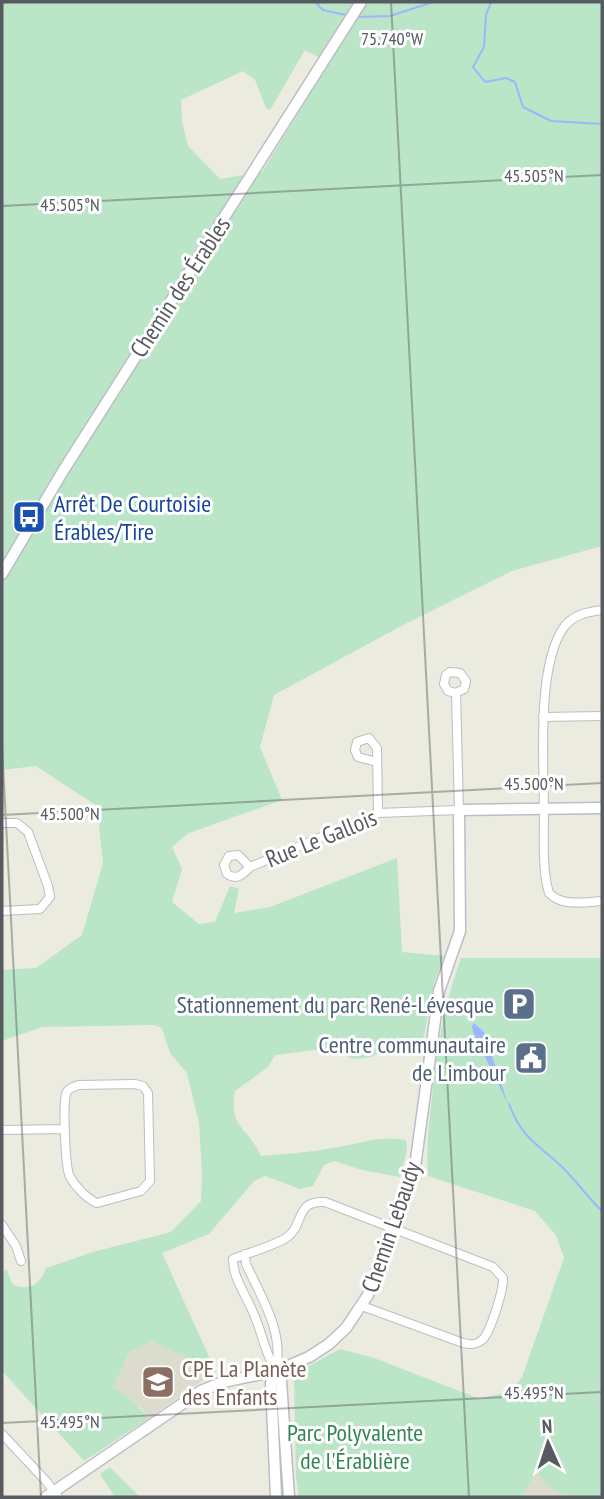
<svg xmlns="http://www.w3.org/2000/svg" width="604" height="1499" viewBox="0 0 604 1499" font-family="'PT Sans Narrow',sans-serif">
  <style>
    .education { fill: #dcdcce }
    .green { fill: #bae5c7; fill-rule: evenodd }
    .water { fill: #9cb7ff }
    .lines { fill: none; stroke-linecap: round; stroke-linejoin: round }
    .stream { stroke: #9cb7ff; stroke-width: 2 }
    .street-casing { stroke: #bcbdc4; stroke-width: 10 }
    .secondary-casing { stroke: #bcbdc6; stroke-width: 13 }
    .street { stroke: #fff; stroke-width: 8 }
    .secondary { stroke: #fff; stroke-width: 10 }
    .ticks { fill: none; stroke: #585a61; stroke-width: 2; stroke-opacity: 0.45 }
    .labels { text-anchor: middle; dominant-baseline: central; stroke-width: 6; stroke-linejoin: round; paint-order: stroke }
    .street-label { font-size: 24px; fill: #585a61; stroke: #fff }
    .transit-label { font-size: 24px; fill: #164399; stroke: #fff; text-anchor: start }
    .service-label { font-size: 24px; fill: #4e5e75; stroke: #fff; text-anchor: end }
    .education-label { font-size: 24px; fill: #785e54; stroke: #fff; text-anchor: start }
    .park-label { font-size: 24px; fill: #32864f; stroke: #fff }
    .ticks-label { font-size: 18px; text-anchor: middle; fill: #585a61; stroke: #fff; stroke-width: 6; stroke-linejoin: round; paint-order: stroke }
  </style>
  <rect width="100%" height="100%" fill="#ebecdf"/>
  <!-- education -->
  <path class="education" d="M153 1341 175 1353H182L198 1371 209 1376 148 1419 141 1408 113 1388 129 1352Z
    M537 1470 582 1497H521Z"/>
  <!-- green -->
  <path class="green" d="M2 2H602V546L512 571 403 625 274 695 260 747 282 800 189 833 172 847 182 869 172 902 199 924 215 922 230 886 239 889 234 913 270 907 397 858 402 952 444 956 434 983 422 1047 383 1050 372 1057 354 1059 338 1053 314 1050 275 1055 268 1067 235 1091C229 1130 247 1125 261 1156 287 1154 313 1152 339 1147 363 1142 382 1136 406 1140L407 1150 400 1177 362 1170 334 1161 324 1165 313 1186 300 1189 265 1176 254 1181 209 1234 162 1253 216 1372 209 1376 198 1371 182 1353H175L153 1341 129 1352 113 1388C128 1396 139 1405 148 1419L84 1461 2 1371V1271L7 1270 12 1284C29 1292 40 1285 46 1268L93 1252 171 1232 201 1201 202 1173 199 1123 187 1073 170 1053 162 1028 155 1025 42 1027 2 1041V970L36 968 82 935 103 863 97 806 36 766 2 770ZM305 50 329 63 262 172 220 179 188 146 182 122 181 100 243 71 255 80 266 108 270 110Z
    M461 958H602V1497C569 1497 556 1499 537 1471L521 1497H299L296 1477 294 1378 305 1368 340 1349 374 1358 480 1399 511 1391 522 1377 564 1258 556 1235 535 1211 428 1176C426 1148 429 1123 432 1096 438 1044 443 1008 461 958Z
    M110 1467 140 1497H115L100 1474Z"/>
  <!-- water -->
  <path class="water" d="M474 1023 484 1032 508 1104 473 1032 472 1026Z"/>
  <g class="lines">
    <!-- stream -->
    <path class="stream" d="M315 2 323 10 346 15
      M491 2 486 15 484 47 473 67 485 82 506 78 515 82 523 107 551 121 602 124
      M357 17 390 16 433 2
      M509 1104C522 1138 536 1143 561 1166 576 1180 587 1197 602 1211"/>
    <defs>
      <path id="street" d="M602 610C588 612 574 614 564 627 536 666 544 765 544 813 544 836 542 871 549 893 562 907 585 902 602 901
        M543 717 602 716
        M377 762 358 757 355 750 357 742 369 738 377 748 378 813
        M2 823H17L28 832 48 886 50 897 40 909 2 911
        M250 867C243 874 237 881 227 874L224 865 229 856 238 855 250 867 378 813 459 810 456 693 464 689 466 681 460 673 450 672 446 675 444 684 448 691 456 693
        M135 1084 143 1086 148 1093 150 1181 141 1191 97 1203C87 1199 75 1186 70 1177 65 1168 63 1104 66 1094 68 1088 73 1087 79 1085Z
        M2 1130 65 1129
        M2 1225 16 1246 21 1261
        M245 1254 246 1264C262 1299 284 1331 276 1371
        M276 1371C264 1352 262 1330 252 1310 245 1293 233 1278 233 1259 250 1252 271 1247 286 1238 305 1226 294 1200 325 1202L493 1267 503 1278C504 1289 491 1329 484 1338 478 1345 471 1345 463 1343L362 1306
        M2 1434 46 1481 58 1497"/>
      <path id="secondary" d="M2 574 63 471 361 2
        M276 1371 281 1381 289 1497
        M46 1497 201 1391 223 1382 276 1371 309 1357 329 1344 346 1328 368 1295 415 1167 439 991 460 931 459 810 602 808
        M276 1497 271 1383 276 1371"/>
    </defs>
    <!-- street casing -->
    <use href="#street" class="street-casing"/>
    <!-- secondary casing -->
    <use href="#secondary" class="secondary-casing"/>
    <!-- street -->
    <use href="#street" class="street"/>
    <!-- secondary -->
    <use href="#secondary" class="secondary"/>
  </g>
  <!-- ticks -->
  <path class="ticks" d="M391 2 469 1497M2 206 602 175M2 746 41 1497M2 815 602 783M2 1423 602 1392"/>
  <!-- icons -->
  <defs>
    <symbol id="bus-square" viewBox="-11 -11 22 22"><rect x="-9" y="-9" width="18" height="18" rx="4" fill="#1a4fb4" stroke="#fff"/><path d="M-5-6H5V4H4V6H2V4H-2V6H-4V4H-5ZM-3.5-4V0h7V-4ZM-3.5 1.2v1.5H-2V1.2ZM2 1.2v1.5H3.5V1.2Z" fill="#fff"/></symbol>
    <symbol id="parking-square" viewBox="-11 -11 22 22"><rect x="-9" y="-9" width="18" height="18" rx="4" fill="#5c6f8a" stroke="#fff"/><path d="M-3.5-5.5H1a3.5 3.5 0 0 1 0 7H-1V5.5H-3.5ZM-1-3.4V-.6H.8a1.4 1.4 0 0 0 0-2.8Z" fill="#fff"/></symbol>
    <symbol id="civic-square" viewBox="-11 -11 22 22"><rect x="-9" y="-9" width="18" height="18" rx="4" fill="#5c6f8a" stroke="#fff"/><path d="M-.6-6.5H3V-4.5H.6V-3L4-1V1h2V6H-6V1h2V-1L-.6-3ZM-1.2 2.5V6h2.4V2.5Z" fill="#fff"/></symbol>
    <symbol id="school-square" viewBox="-11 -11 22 22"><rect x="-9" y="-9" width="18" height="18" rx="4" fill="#8d6e63" stroke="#fff"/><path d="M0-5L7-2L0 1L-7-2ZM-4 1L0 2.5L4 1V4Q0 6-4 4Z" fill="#fff"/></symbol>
  </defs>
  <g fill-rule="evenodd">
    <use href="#bus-square" x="10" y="498" width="38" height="38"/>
    <use href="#parking-square" x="500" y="985" width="38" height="38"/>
    <use href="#civic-square" x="512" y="1039" width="38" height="38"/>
    <use href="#school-square" x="139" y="1363" width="38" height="38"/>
  </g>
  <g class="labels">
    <!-- street labels -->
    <g class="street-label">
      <text transform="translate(180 287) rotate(-57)">Chemin des Érables</text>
      <text transform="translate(321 838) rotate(-22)">Rue Le Gallois</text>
      <text transform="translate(391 1227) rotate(-71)">Chemin Lebaudy</text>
    </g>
    <!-- transit labels -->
    <g class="transit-label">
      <text x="54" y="503">Arrêt De Courtoisie<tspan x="54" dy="28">Érables/Tire</tspan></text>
    </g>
    <!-- service labels -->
    <g class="service-label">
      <text x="494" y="1004">Stationnement du parc René-Lévesque</text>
      <text x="506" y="1044">Centre communautaire<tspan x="506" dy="28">de Limbour</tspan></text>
    </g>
    <!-- education labels -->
    <g class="education-label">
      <text x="182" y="1368">CPE La Planète<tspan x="182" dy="28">des Enfants</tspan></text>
    </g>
    <!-- park labels -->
    <g class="park-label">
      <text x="355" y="1432">Parc Polyvalente<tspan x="355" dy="28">de l'Érablière</tspan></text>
    </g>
  </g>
  <g class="ticks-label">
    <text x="392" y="45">75.740°W</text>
    <text x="534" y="182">45.505°N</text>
    <text x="70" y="211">45.505°N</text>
    <text x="534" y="790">45.500°N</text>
    <text x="70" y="820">45.500°N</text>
    <text x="534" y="1399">45.495°N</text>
    <text x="70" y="1428">45.495°N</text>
  </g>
  <!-- border -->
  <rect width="604" height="1499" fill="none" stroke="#585a61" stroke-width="7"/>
  <!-- north arrow -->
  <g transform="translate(548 1443) rotate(357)" stroke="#ffffff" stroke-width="5" paint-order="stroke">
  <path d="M0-5L12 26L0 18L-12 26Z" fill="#585a61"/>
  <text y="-10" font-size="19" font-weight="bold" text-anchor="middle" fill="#585a61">N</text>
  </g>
</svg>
